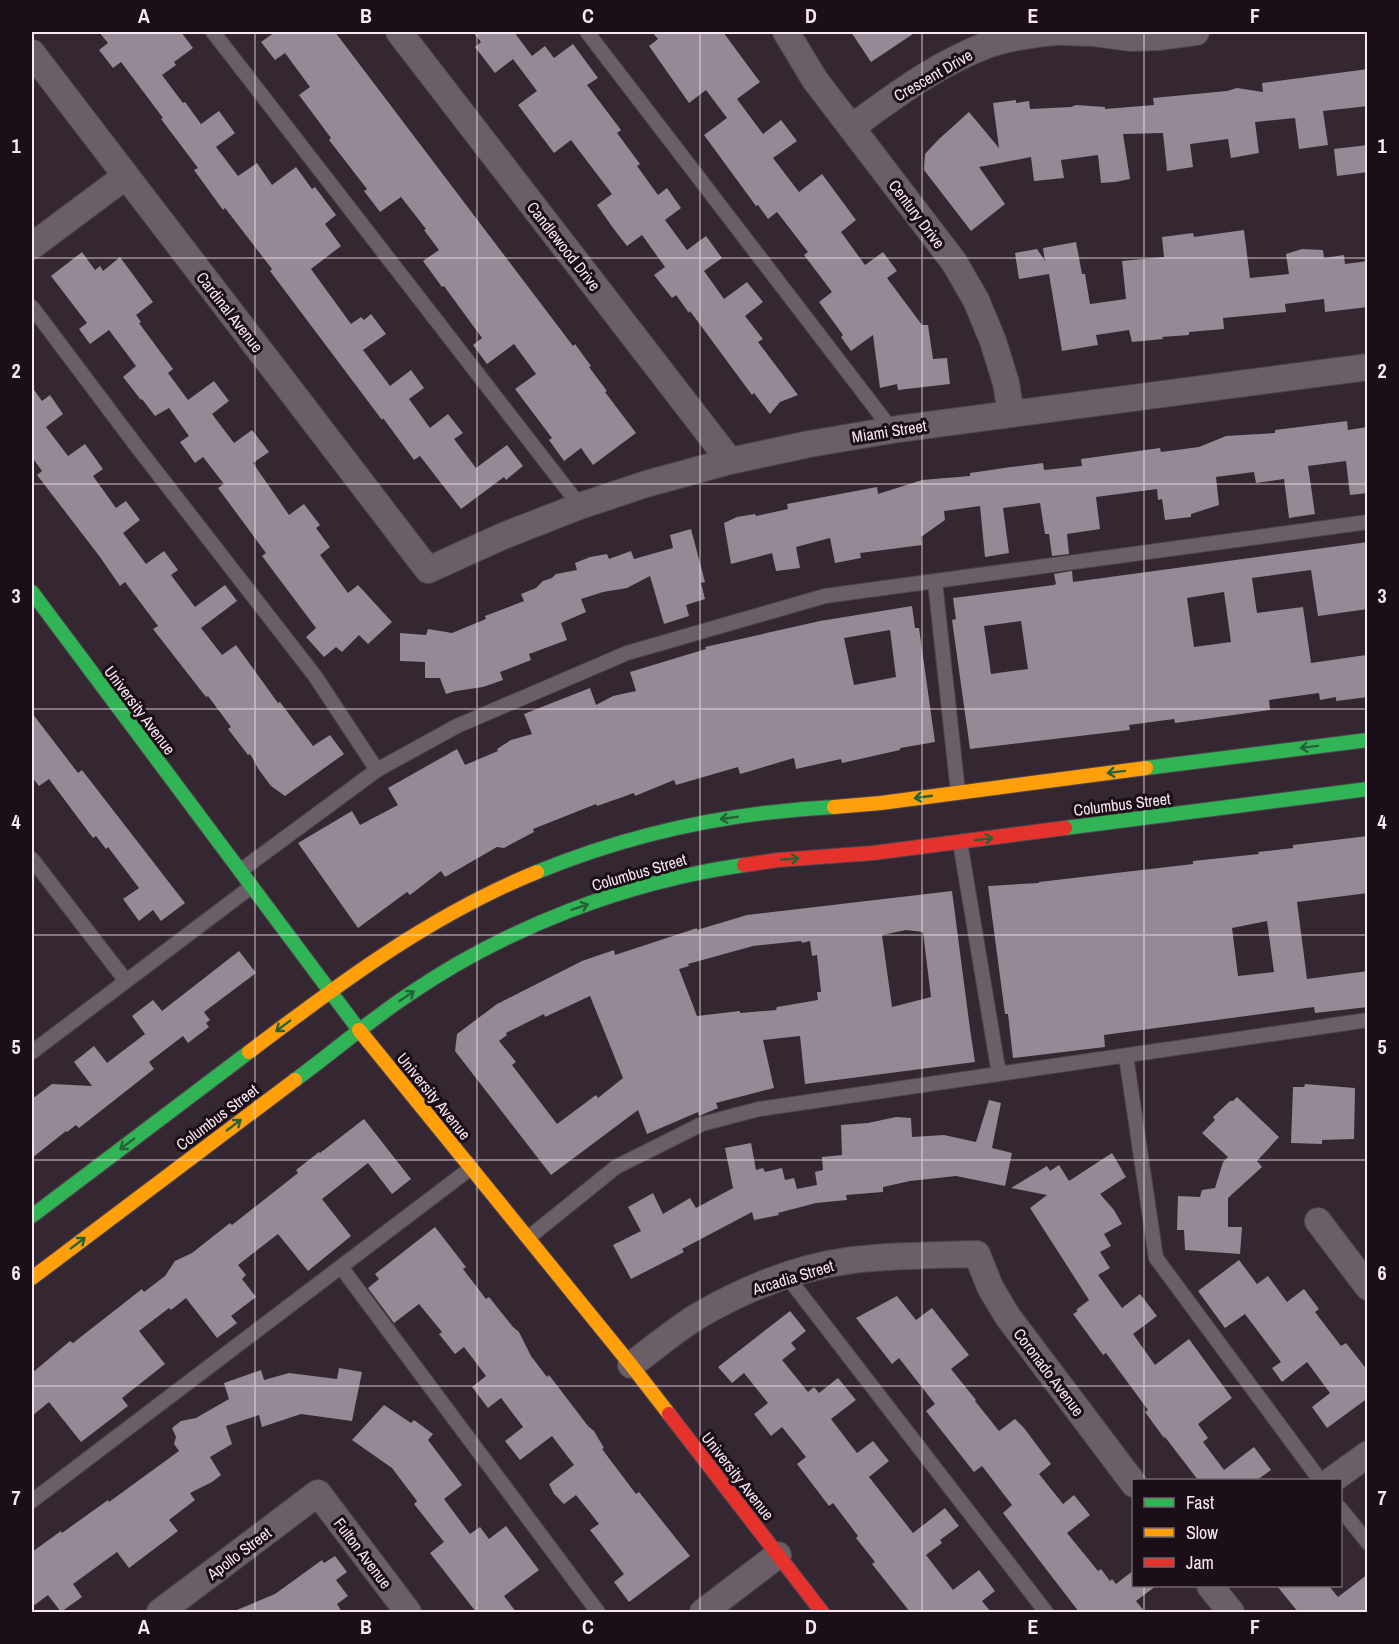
<svg xmlns="http://www.w3.org/2000/svg" width="1399" height="1644" viewBox="0 0 1399 1644" font-family="'Archivo Narrow',sans-serif">
  <style>
    .building { fill: #948995; fill-rule: evenodd }
    .lines { fill: none; stroke-linecap: round; stroke-linejoin: round }
    .lane-casing { stroke: #50444d; stroke-width: 16 }
    .street-casing { stroke: #50444d; stroke-width: 28 }
    .fast-casing { stroke: #50444d; stroke-width: 16 }
    .slow-casing { stroke: #50444d; stroke-width: 16 }
    .jam-casing { stroke: #50444d; stroke-width: 16 }
    .lane { stroke: #6a5f67; stroke-width: 14 }
    .street { stroke: #6a5f67; stroke-width: 26 }
    .fast { stroke: #30b455; stroke-width: 14 }
    .slow { stroke: #ff9f0a; stroke-width: 14 }
    .jam { stroke: #e5322d; stroke-width: 14 }
    .oneway { stroke: #266236 }
    .grid { fill: none; stroke: #f9e7f3; stroke-width: 1.5; stroke-opacity: 0.55 }
    .labels { text-anchor: middle; dominant-baseline: central; stroke-width: 6; stroke-linejoin: round; paint-order: stroke }
    .street-label { font-size: 16px; fill: #f9e7f3; stroke: #1b0f17 }
    .neatline { fill: none; stroke: #f9e7f3; stroke-width: 2 }
    .grid-label { font-size: 20px; text-anchor: middle; font-weight: bold; fill: #f9e7f3 }
  </style>
  <rect width="100%" height="100%" fill="#342731"/>
  <!-- building -->
  <path class="building" d="M99 32H181L193 48 174 62 176 65 162 75 183 103 185 102 201 124 219 111 235 133 216 147 238 176 257 163 272 185 296 167 312 189 315 187 336 215 325 224 341 246 311 269 351 324 361 317 364 320 371 314 386 334 363 350 390 386 411 370 424 388 409 399 430 428 448 414 463 433 454 439 476 468 507 445 523 466 506 480 504 477 461 509 420 456 414 460 383 418 382 420 270 271 272 269 225 208 223 210 194 170 198 168 161 119 163 118 121 62 113 68 99 50 108 43Z
    M275 32H335L573 346 575 344 591 366 589 367 607 391 605 392 636 433 593 465 581 448 564 461 549 440 552 438 515 389 536 374 514 344 487 364 473 345 482 338 444 286 442 287 423 261 439 250 424 230 426 229 401 197 380 212 364 191 367 189 329 140 331 138 299 95 310 87 285 53 275 60 261 42Z
    M473 32H514L532 56 545 46 554 58 573 44 598 78 587 85 621 130 617 133 640 164 637 166 658 195 667 188 681 208 665 220 687 250 706 236 722 258 704 271 724 299 747 282 763 302 745 316 763 339 758 342 798 395 780 402 770 414 754 393 752 395 690 311 689 313 676 295 672 298 654 275 665 267 642 235 627 246 613 228 597 205 612 194 571 140 554 153 518 105 537 91 513 59 495 73 475 47 481 42Z
    M652 32H723L760 82 737 99 763 134 781 120 797 141 773 158 799 192 822 174 856 220 841 232 865 265 883 252 897 271 887 278 922 325H928L933 359 947 358 950 384 898 390 897 384 880 388 873 335 851 351 841 337 843 335 819 302 832 292 804 255 808 252 777 212 768 219 758 205 756 206 704 135 727 118 706 90 689 103 649 46 658 39Z
    M851 32H916L871 62Z
    M1368 69V106L1323 111 1328 145 1299 149 1295 118 1255 122 1259 153 1231 158 1228 139 1190 144 1193 167 1167 171 1163 133 1123 134 1130 179 1115 182 1101 183 1098 155 1061 160 1064 178 1034 181 1031 157 979 167 1005 204 971 231 924 170 925 154 939 139 969 112 999 148 993 103 1016 100V103L1029 101 1030 109 1071 107 1076 105 1105 107V109L1154 105 1153 98 1227 91 1237 88 1263 92 1262 83Z
    M1368 145V172L1337 176 1334 149Z
    M1244 230 1250 278 1289 274 1286 254 1302 249 1323 250 1324 258 1344 255 1345 264 1368 261V307L1325 312 1324 299 1285 304 1286 312 1223 318 1224 329 1189 332V335L1162 337 1163 339 1132 342 1129 330 1096 335 1098 345 1062 351 1049 274 1019 279 1015 253 1037 249 1045 261 1043 248 1076 242 1082 274H1085L1090 304 1126 299 1122 261 1164 257 1162 237 1193 233 1194 237Z
    M82 252 95 270 100 266 103 271 120 257 153 302 136 315 141 322 139 323 173 369 168 373 188 400 214 381 229 401 212 414 234 443 252 430 269 452 253 463 289 515 304 504 320 525 316 528 330 547 320 555 348 593 358 585 392 622 368 644 359 635 342 652 336 647 324 657 306 637 316 628 262 556 266 553 218 488 224 484 203 457 195 463 180 442 189 436 169 408 155 416 142 399 141 400 123 377 136 366 109 330 90 344 79 329 87 323 51 276Z
    M32 387 42 401 50 395 63 414 46 427 68 456 85 444 103 469 93 476 116 508 126 501 140 520 123 533 146 564 164 551 178 570 171 575 195 607 225 585 237 601 201 628 222 655 236 645 278 703 280 702 313 746 330 735 344 754 285 796 271 786 259 770 250 754 248 755 228 729 231 727 208 696 206 697 153 629 158 626 125 582 120 586 100 557 37 475 42 471 32 457Z
    M1347 421 1348 430 1368 427V493L1350 495 1346 461 1308 466 1315 514 1289 518 1284 479 1256 483 1254 472 1216 477 1219 505 1191 514V517L1165 520 1162 499 1158 500 1157 489 1096 497 1100 529 1067 534 1069 554 1052 556 1049 534H1045L1040 503 1003 508 1009 553 985 557 980 506 944 511 945 520 921 537 922 545 860 553 861 558 835 563 830 538 796 547 800 568 776 571 772 553 731 564 724 523 737 517 755 514 756 516 788 509 787 504 877 487 878 494 922 480 970 476V473L1011 467 1043 463 1044 470 1082 466 1081 459 1160 448 1161 452 1199 447 1226 436 1275 433V430Z
    M691 529 705 582 701 583 705 599 686 605 689 616 664 624 650 576 627 588 603 592 581 599 586 612 561 623 567 640 529 654 531 660 500 672 503 680 483 687 456 691 446 694 440 678H425V662L400 661V633L426 635 428 629 452 633 486 619 485 616 524 601 521 594 536 588 543 581 552 578 556 574 577 570 575 563 590 557 607 554 609 559 631 551 634 559 673 548 670 535Z
    M1368 542V609L1318 616 1311 570 1252 578 1257 613 1303 607 1311 663 1366 655 1368 697 1336 701V697L1320 700 1319 693 1269 700 1270 710 1175 723 1174 719 1129 725 1130 730 970 749 952 620 956 619 953 598 1054 585 1056 584 1054 574 1072 571 1073 582ZM1224 592 1231 642 1194 647 1187 598ZM1021 621 1028 669 991 674 984 626Z
    M912 606 915 628H919L935 742 900 748V750L842 763 841 759 796 769 794 758 740 774 738 767 676 785 674 780 635 796 634 793 597 806 596 804 533 829 534 832 504 848 497 847 445 877 441 871 410 895 407 892 358 928 298 843 352 811 360 825 398 805 388 788 457 749 465 765 498 751 497 749 511 740 532 734 524 714 590 688 596 705 613 696 636 691 630 672 706 649 705 647 820 621ZM890 630 896 677 854 685 844 638Z
    M32 713 78 773 82 770 185 903 161 921 153 910 139 921 123 899 139 888 108 847 106 849 96 836 93 838 49 779 39 786 32 777Z
    M1368 836V893L1297 902 1307 979 1368 971V1007L1315 1013 1314 1007 1104 1035 1105 1047 1013 1058 1008 1014H1005L988 886 1039 883V882L1193 864V861L1259 854 1258 852 1293 848V845ZM1267 921 1274 972 1238 976 1232 928Z
    M952 891 970 1029 975 1062 805 1084 800 1036 763 1040 774 1088 716 1103 718 1108 699 1116 698 1112 647 1134 638 1110 551 1175 455 1051 457 1034 497 1004 582 961 614 950 615 955 697 928V930L747 915ZM906 930 923 932 931 997 892 1007 882 935ZM801 941 802 943 810 941 812 956 817 955 821 992H817L818 1000 777 1007 776 1010 740 1013V1011L697 1016 679 969 689 966 688 964 753 946ZM590 996 623 1078 598 1098 596 1095 557 1124 512 1065 516 1062 499 1041 507 1035 506 1033 544 1014 545 1017Z
    M239 951 256 973 204 1012 210 1020 206 1023 209 1027 188 1043 183 1036 149 1062 154 1069 79 1128 76 1125 67 1132 66 1131 32 1158V1099L52 1084 92 1086 74 1062 94 1046 107 1063 145 1034 132 1016 153 1000 162 1011Z
    M1305 1084 1355 1088 1354 1139 1322 1140V1144L1291 1143 1293 1087H1304Z
    M1237 1097 1279 1137 1257 1161 1262 1167 1228 1198V1227H1242L1240 1254 1185 1250 1184 1230H1177L1178 1196 1200 1197 1202 1190 1215 1188 1223 1162 1228 1157 1202 1133 1215 1120 1213 1117 1230 1101H1233Z
    M989 1100 1001 1103 992 1148 1012 1153 1005 1186 956 1176 910 1181 883 1187V1192L846 1195 847 1200 816 1203 778 1213 779 1215 754 1220 752 1212 682 1249 684 1252 631 1279 613 1245 641 1231 628 1207 653 1193 663 1214 690 1198 696 1208 733 1188 725 1148 751 1143 756 1170 763 1168 765 1172 782 1168 785 1180 794 1178 797 1189 817 1185 815 1172 823 1170 822 1157 842 1155 841 1125 868 1123 896 1117 911 1118 912 1137 944 1135 976 1142Z
    M364 1119 411 1179 392 1194 368 1163 322 1199 351 1236 308 1271 278 1234 238 1265 246 1275 242 1279 256 1297 231 1316 237 1323 217 1338 186 1298 171 1310 169 1308 139 1331 165 1364 122 1398 128 1406 81 1442 49 1402 32 1416V1373L70 1341 73 1343 142 1289 144 1292 165 1276 175 1261 192 1253 230 1223 232 1225 298 1173 296 1170 319 1152 320 1153Z
    M1112 1153 1126 1177 1100 1194 1114 1210 1122 1224 1104 1234 1111 1246 1100 1252 1110 1268 1098 1275 1122 1308 1140 1294 1157 1316 1133 1334 1155 1365 1189 1339 1232 1398 1198 1424 1208 1438 1203 1442 1224 1470 1254 1447 1271 1470 1257 1480H1198L1165 1437 1164 1438 1145 1412 1148 1410 1106 1353 1103 1355 1073 1314 1078 1311 1076 1310 1089 1300 1030 1208 1047 1195 1011 1188 1047 1166 1050 1171 1059 1165 1069 1181Z
    M435 1227 466 1267 463 1269 486 1299 489 1297 513 1327 519 1332 531 1356 547 1377 549 1375 588 1426 594 1431 604 1448 602 1449 636 1494 639 1492 690 1556 629 1602 614 1582 624 1574 590 1530 599 1524 576 1495 564 1504 554 1494 549 1484 574 1465 552 1436 520 1460 505 1441 523 1427 501 1398 488 1408 472 1387 486 1376 464 1347 455 1354 439 1334 442 1332 419 1304 394 1323 368 1288 379 1279 375 1274Z
    M1239 1260 1257 1284 1268 1276 1287 1302 1304 1289 1319 1309 1315 1312 1341 1346 1346 1343 1368 1371V1398L1327 1428 1312 1407 1330 1393 1307 1362 1282 1382 1272 1368 1281 1362 1245 1314 1225 1328 1198 1291Z
    M897 1296 916 1320 932 1308 969 1355 951 1369 976 1400 975 1401 999 1431 1015 1419 1024 1428 1051 1464 1039 1474 1063 1504 1074 1495 1090 1515 1067 1533 1098 1571 1101 1569 1110 1581 1112 1579 1116 1584 1134 1570V1586H1156L1136 1601 1145 1612H1079L1003 1513 1012 1505 982 1466 974 1472 926 1411 935 1404 899 1358 892 1364 856 1318Z
    M790 1311 806 1331 791 1343 796 1349 782 1360 808 1392 814 1387 819 1393 838 1378 856 1400 831 1419 857 1453 873 1441 889 1461 869 1477 913 1533 945 1508 959 1526 940 1540 942 1543 926 1555 953 1590 979 1570 995 1591 982 1601 991 1612H910L872 1564 875 1562 856 1538 858 1536 833 1503 829 1506 797 1464 806 1457 782 1427 771 1436 754 1414 768 1403 744 1373 732 1383 718 1367Z
    M339 1368 362 1372 352 1421 301 1414 262 1427 259 1415 226 1426 232 1444 210 1457 221 1475 212 1482 190 1493 195 1500 169 1520 178 1531 129 1568 117 1552 73 1584 82 1597 61 1612 48 1595 32 1607V1552L61 1531 62 1533 108 1500 109 1502 179 1451 174 1444 176 1437 172 1428 181 1421 196 1418 229 1399 224 1383 261 1370 264 1380 289 1373 337 1379Z
    M384 1405 411 1423 414 1420 433 1434 428 1440 462 1485 444 1499 470 1534 480 1527 489 1539 506 1526 539 1570 504 1596 516 1612H476L430 1553 444 1542 414 1504 417 1501 392 1468 352 1440Z
    M335 1556 347 1572 336 1580 348 1596 337 1604 342 1612H232L275 1594 322 1560 324 1563Z
    M1368 1574V1608L1361 1612H1298L1277 1586H1329L1338 1597Z"/>
  <g class="lines">
    <defs>
      <path id="lane" d="M213 32 580 506
        M587 32 892 430
        M32 307 138 448 315 676 377 770
        M935 582 958 792
        M960 842 999 1074
        M32 859 126 981
        M240 871 377 770 457 726 627 653 825 596 1368 522
        M32 1052 251 887
        M1126 1056 1156 1258 1320 1480
        M528 1238 616 1167 702 1124 759 1109 1368 1020
        M341 1267 598 1612
        M786 1275 1046 1612
        M32 1501 471 1168
        M1340 1508 1368 1543"/>
      <path id="street" d="M399 32 730 461
        M786 32 815 80 954 262 976 300 993 341 1006 383 1011 414
        M1062 32 1094 33 1130 38 1158 37 1196 32
        M32 53 428 570 503 536 580 506 646 484 730 461 809 444 898 429 1368 367
        M852 127C896 95 935 65 987 45 1009 37 1033 34 1056 32
        M32 246 126 176
        M1318 1221 1368 1287
        M631 1365C653 1349 675 1330 698 1316 746 1288 797 1267 853 1260 894 1255 936 1255 977 1254L990 1287 1008 1317 1134 1484
        M1332 1480 1368 1454
        M1210 1586 1231 1612
        M160 1612 318 1493 408 1612
        M703 1612 778 1555"/>
      <path id="fast" d="M32 592 359 1030
        M1146 768 1368 740
        M1065 828 1368 789
        M537 872C632 833 732 812 834 807
        M295 1080C333 1052 369 1021 408 995 507 927 626 882 744 865
        M32 1216 249 1052"/>
      <path id="slow" d="M834 807 881 803 1146 768
        M359 1030 631 1365 669 1414
        M249 1052C340 983 431 915 537 872
        M32 1278 295 1080"/>
      <path id="jam" d="M744 865 778 860 873 853 1065 828
        M669 1414 822 1612"/>
    </defs>
    <!-- lane casing -->
    <use href="#lane" class="lane-casing"/>
    <!-- street casing -->
    <use href="#street" class="street-casing"/>
    <!-- fast casing -->
    <use href="#fast" class="fast-casing"/>
    <!-- slow casing -->
    <use href="#slow" class="slow-casing"/>
    <!-- jam casing -->
    <use href="#jam" class="jam-casing"/>
    <!-- lane -->
    <use href="#lane" class="lane"/>
    <!-- street -->
    <use href="#street" class="street"/>
    <!-- fast -->
    <use href="#fast" class="fast"/>
    <!-- slow -->
    <use href="#slow" class="slow"/>
    <!-- jam -->
    <use href="#jam" class="jam"/>
  </g>
  <!-- one-way arrows -->
  <defs><path id="oneway-shaft" d="M-6 0H5M1.5-3L5.5 0L1.5 3" fill="none" stroke-width="1.6" stroke-linecap="round" stroke-linejoin="round" transform="scale(1.5)"/></defs>
  <g class="oneway">
    <use href="#oneway-shaft" transform="translate(1309 747) rotate(173)"/>
    <use href="#oneway-shaft" transform="translate(1116 772) rotate(173)"/>
    <use href="#oneway-shaft" transform="translate(923 797) rotate(172)"/>
    <use href="#oneway-shaft" transform="translate(729 818) rotate(172)"/>
    <use href="#oneway-shaft" transform="translate(984 839) rotate(-7)"/>
    <use href="#oneway-shaft" transform="translate(790 859) rotate(-4)"/>
    <use href="#oneway-shaft" transform="translate(580 907) rotate(-19)"/>
    <use href="#oneway-shaft" transform="translate(407 996) rotate(-34)"/>
    <use href="#oneway-shaft" transform="translate(283 1026) rotate(143)"/>
    <use href="#oneway-shaft" transform="translate(234 1125) rotate(-37)"/>
    <use href="#oneway-shaft" transform="translate(127 1144) rotate(143)"/>
    <use href="#oneway-shaft" transform="translate(78 1243) rotate(-37)"/>
  </g>
  <!-- grid -->
  <path class="grid" d="M255 32V1612M477 32V1612M700 32V1612M922 32V1612M1144 32V1480M32 258H1368M32 484H1368M32 709H1368M32 935H1368M32 1160H1368M32 1386H1368M1144 1586V1612"/>
  <g class="labels">
    <!-- street labels -->
    <g class="street-label">
      <text transform="translate(933 75) rotate(-30)">Crescent Drive</text>
      <text transform="translate(917 214) rotate(53)">Century Drive</text>
      <text transform="translate(564 246) rotate(52)">Candlewood Drive</text>
      <text transform="translate(230 312) rotate(52)">Cardinal Avenue</text>
      <text transform="translate(889 431) rotate(-9)">Miami Street</text>
      <text transform="translate(140 710) rotate(53)">University Avenue</text>
      <text transform="translate(1122 804) rotate(-7)">Columbus Street</text>
      <text transform="translate(639 872) rotate(-16)">Columbus Street</text>
      <text transform="translate(434 1096) rotate(51)">University Avenue</text>
      <text transform="translate(217 1117) rotate(-37)">Columbus Street</text>
      <text transform="translate(793 1277) rotate(-17)">Arcadia Street</text>
      <text transform="translate(1049 1372) rotate(53)">Coronado Avenue</text>
      <text transform="translate(738 1476) rotate(52)">University Avenue</text>
      <text transform="translate(239 1553) rotate(-37)">Apollo Street</text>
      <text transform="translate(363 1553) rotate(53)">Fulton Avenue</text>
    </g>
  </g>
  <!-- border -->
  <rect width="1399" height="1644" fill="none" stroke="#1b0f17" stroke-width="66"/>
  <!-- legend -->
  <rect x="1132" y="1479" width="210" height="108" fill="#1b0f17" stroke="#74656f" stroke-width="1.5"/>
  <rect x="1144" y="1498" width="30" height="9" fill="#30b455" stroke="#74656f" stroke-width="1.5"/>
  <text x="1186" y="1509" font-size="18" fill="#f9e7f3">Fast</text>
  <rect x="1144" y="1528" width="30" height="9" fill="#ff9f0a" stroke="#74656f" stroke-width="1.5"/>
  <text x="1186" y="1539" font-size="18" fill="#f9e7f3">Slow</text>
  <rect x="1144" y="1558" width="30" height="9" fill="#e5322d" stroke="#74656f" stroke-width="1.5"/>
  <text x="1186" y="1569" font-size="18" fill="#f9e7f3">Jam</text>
  <rect x="33" y="33" width="1333" height="1578" class="neatline"/>
  <g class="grid-label">
    <text x="144" y="23">A</text>
    <text x="366" y="23">B</text>
    <text x="588" y="23">C</text>
    <text x="811" y="23">D</text>
    <text x="1033" y="23">E</text>
    <text x="1255" y="23">F</text>
    <text x="16" y="153">1</text>
    <text x="1382" y="153">1</text>
    <text x="16" y="378">2</text>
    <text x="1382" y="378">2</text>
    <text x="16" y="603">3</text>
    <text x="1382" y="603">3</text>
    <text x="16" y="829">4</text>
    <text x="1382" y="829">4</text>
    <text x="16" y="1054">5</text>
    <text x="1382" y="1054">5</text>
    <text x="16" y="1280">6</text>
    <text x="1382" y="1280">6</text>
    <text x="16" y="1505">7</text>
    <text x="1382" y="1505">7</text>
    <text x="144" y="1634">A</text>
    <text x="366" y="1634">B</text>
    <text x="588" y="1634">C</text>
    <text x="811" y="1634">D</text>
    <text x="1033" y="1634">E</text>
    <text x="1255" y="1634">F</text>
  </g>
</svg>
